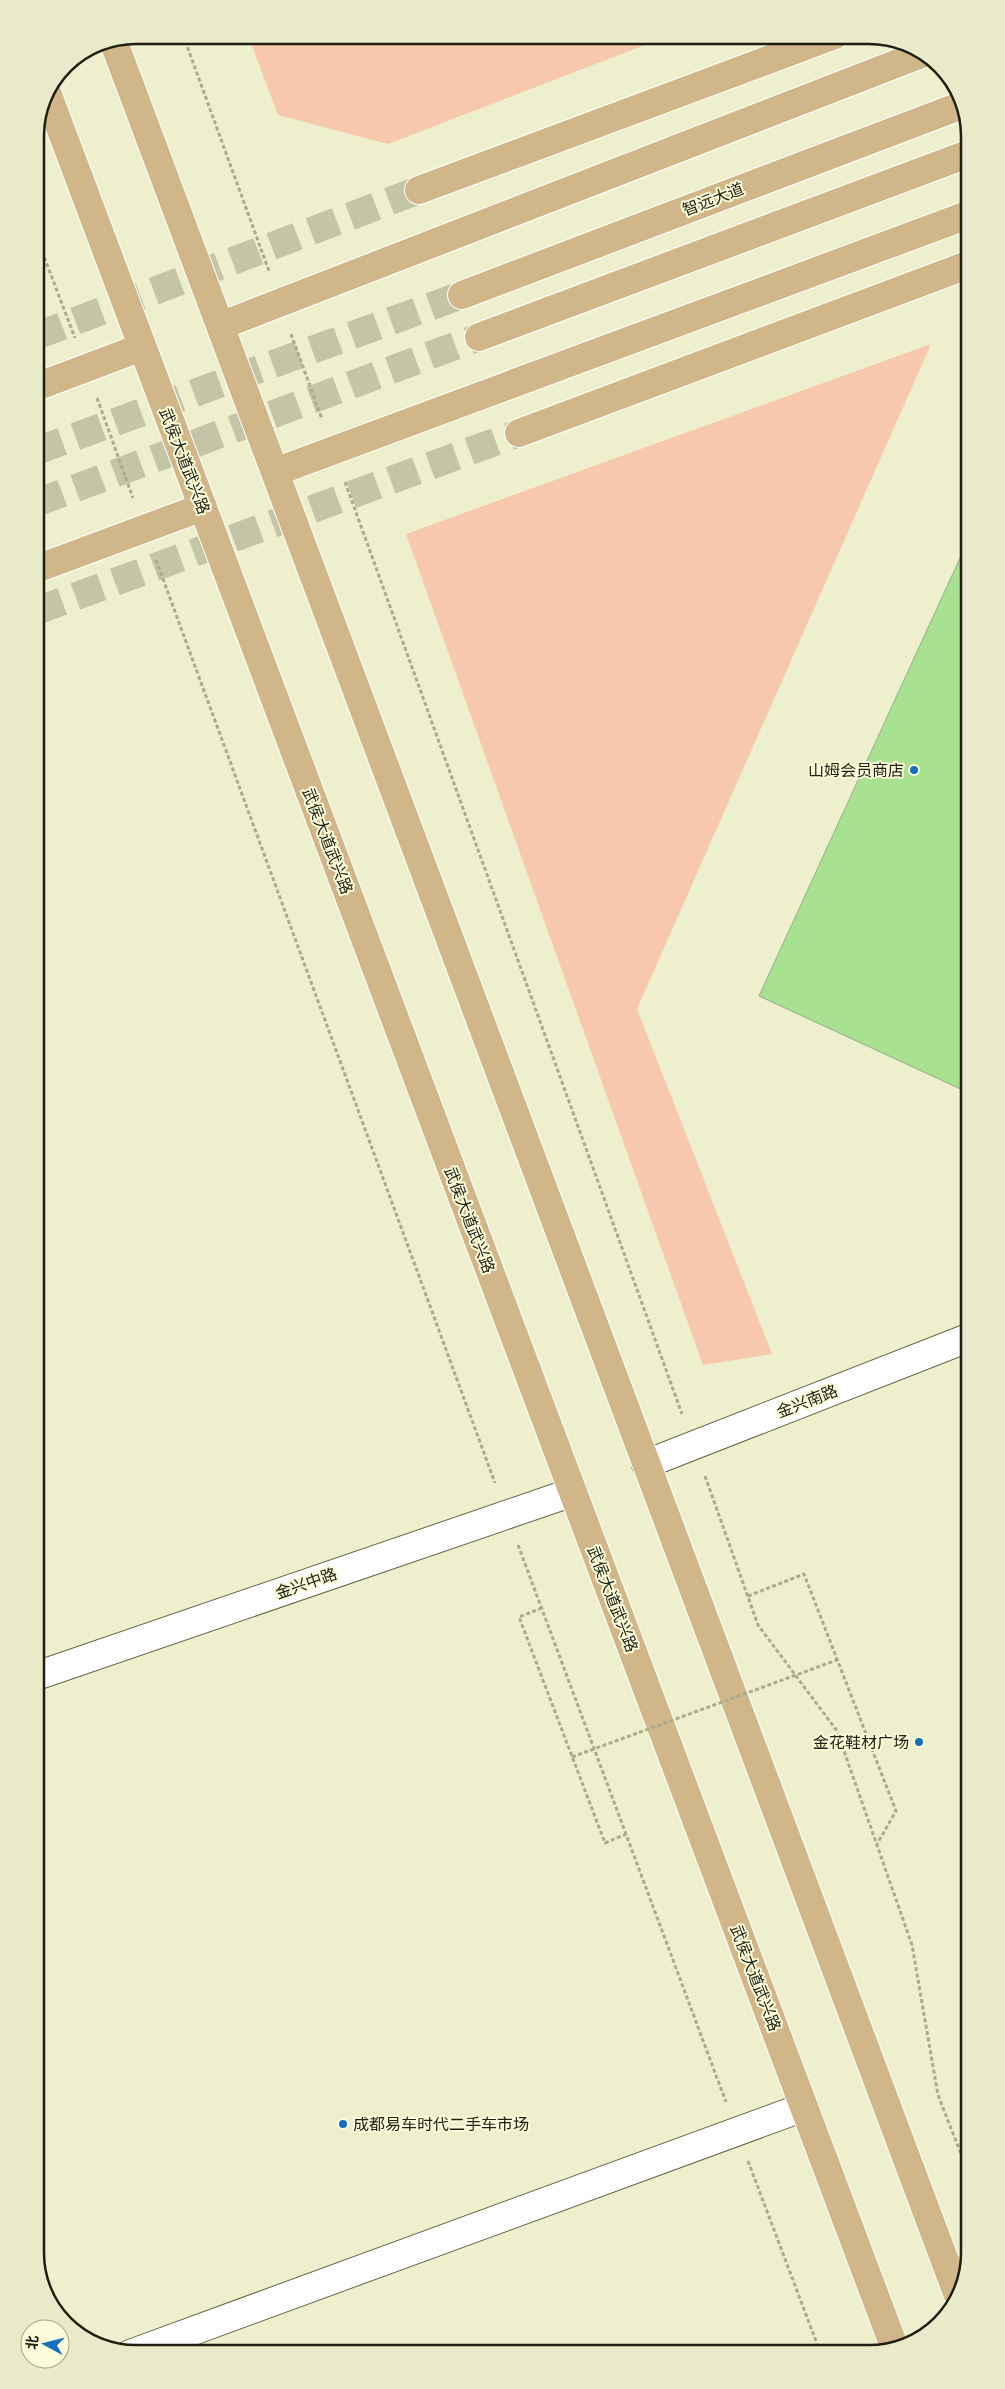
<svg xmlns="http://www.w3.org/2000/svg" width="1005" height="2389" viewBox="0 0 1005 2389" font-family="'Libre Baskerville','Noto Sans SC',serif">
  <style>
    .green { fill: #f7c8ae }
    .building { fill: #a8e190; stroke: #98ab90 }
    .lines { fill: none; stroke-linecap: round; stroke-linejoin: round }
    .major-tunnel { stroke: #c4c5a7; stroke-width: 28; stroke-dasharray: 28 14; stroke-linecap: butt }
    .minor-casing { stroke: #656548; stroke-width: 30 }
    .major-casing { stroke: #fff; stroke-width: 30 }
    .path { stroke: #aaab90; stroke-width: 3; stroke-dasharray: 4 2.5; stroke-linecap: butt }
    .minor { stroke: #fff; stroke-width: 28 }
    .major { stroke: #d0b688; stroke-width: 28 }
    .path-bridge { stroke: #aaab90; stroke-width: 3; stroke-dasharray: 4 2.5; stroke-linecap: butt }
    .poi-dot { fill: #166ebc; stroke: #fbfcda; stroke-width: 2 }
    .labels { text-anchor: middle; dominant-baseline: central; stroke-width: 4; stroke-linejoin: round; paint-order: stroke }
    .street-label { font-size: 16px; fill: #1e1e11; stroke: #fbfcda }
    .poi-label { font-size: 16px; fill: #1e1e11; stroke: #fbfcda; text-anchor: end }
    .rim { fill: none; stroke: #1e1e11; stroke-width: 2.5 }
  </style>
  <rect width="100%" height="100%" fill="#eeefcd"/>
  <!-- green -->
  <path class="green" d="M248 35H671L388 144 278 115Z
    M931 344 637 1009 772 1354 703 1365 406 534Z"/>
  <!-- building -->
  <path class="building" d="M966 545 967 1092 759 996Z"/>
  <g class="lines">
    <!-- major-tunnel -->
    <path class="major-tunnel" d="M36 336 419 190
      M36 451 462 295
      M36 503 479 337
      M36 611 519 433"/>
    <defs>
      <path id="minor" d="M646 1464 968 1338
        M39 1675 573 1492
        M130 2354 804 2107"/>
      <path id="major" d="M113 40 957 2293
        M46 90 895 2349
        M419 190 835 35
        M462 295 965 104
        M220 326 924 53
        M479 337 965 155
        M36 387 142 347
        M519 433 965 266
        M275 472 965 216
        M36 569 203 507"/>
    </defs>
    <!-- minor casing -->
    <use href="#minor" class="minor-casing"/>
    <!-- major casing -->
    <use href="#major" class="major-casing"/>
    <!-- path -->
    <path class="path" d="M183 35 269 271
      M35 233 75 338
      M291 334 322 419
      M97 398 133 498
      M345 482 682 1414
      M156 560 495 1483
      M705 1476 758 1625 837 1731 912 1945 938 2095 970 2177
      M518 1545 726 2102
      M748 1596 804 1574 896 1811 877 1844
      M542 1608 519 1617 605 1843 626 1834
      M748 2161 819 2349"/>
    <!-- minor -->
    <use href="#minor" class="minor"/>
    <!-- major -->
    <use href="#major" class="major"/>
    <!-- path-bridge -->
    <path class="path-bridge" d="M572 1757 837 1660"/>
  </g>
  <!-- markers -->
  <g class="poi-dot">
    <circle cx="914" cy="770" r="5"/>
    <circle cx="919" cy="1742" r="5"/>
    <circle cx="343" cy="2124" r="5"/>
  </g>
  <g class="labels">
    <!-- street labels -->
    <g class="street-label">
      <text transform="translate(713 199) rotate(-21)">智远大道</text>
      <text transform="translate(185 461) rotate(69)">武侯大道武兴路</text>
      <text transform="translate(328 841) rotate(69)">武侯大道武兴路</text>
      <text transform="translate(470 1220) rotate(69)">武侯大道武兴路</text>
      <text transform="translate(807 1401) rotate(-21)">金兴南路</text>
      <text transform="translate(306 1583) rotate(-19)">金兴中路</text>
      <text transform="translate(613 1599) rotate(69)">武侯大道武兴路</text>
      <text transform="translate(756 1978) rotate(69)">武侯大道武兴路</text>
    </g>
    <!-- poi labels -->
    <g class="poi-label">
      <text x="904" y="770">山姆会员商店</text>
      <text x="909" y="1742">金花鞋材广场</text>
      <text x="353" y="2124" text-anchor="start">成都易车时代二手车市场</text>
    </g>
  </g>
  <!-- crop -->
  <path d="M0 0H1005V2389H0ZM136 44H869A92 92 0 0 1 961 136V2253A92 92 0 0 1 869 2345H136A92 92 0 0 1 44 2253V136A92 92 0 0 1 136 44Z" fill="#e9eaca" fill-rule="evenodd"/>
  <path class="rim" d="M136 44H869A92 92 0 0 1 961 136V2253A92 92 0 0 1 869 2345H136A92 92 0 0 1 44 2253V136A92 92 0 0 1 136 44Z"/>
  <!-- north arrow -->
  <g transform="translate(45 2344) rotate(277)"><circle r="24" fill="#fbfcda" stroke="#a3a38a"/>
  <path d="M0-4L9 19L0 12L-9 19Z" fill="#166ebc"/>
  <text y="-8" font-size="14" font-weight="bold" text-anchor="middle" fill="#1e1e11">北</text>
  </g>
</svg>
